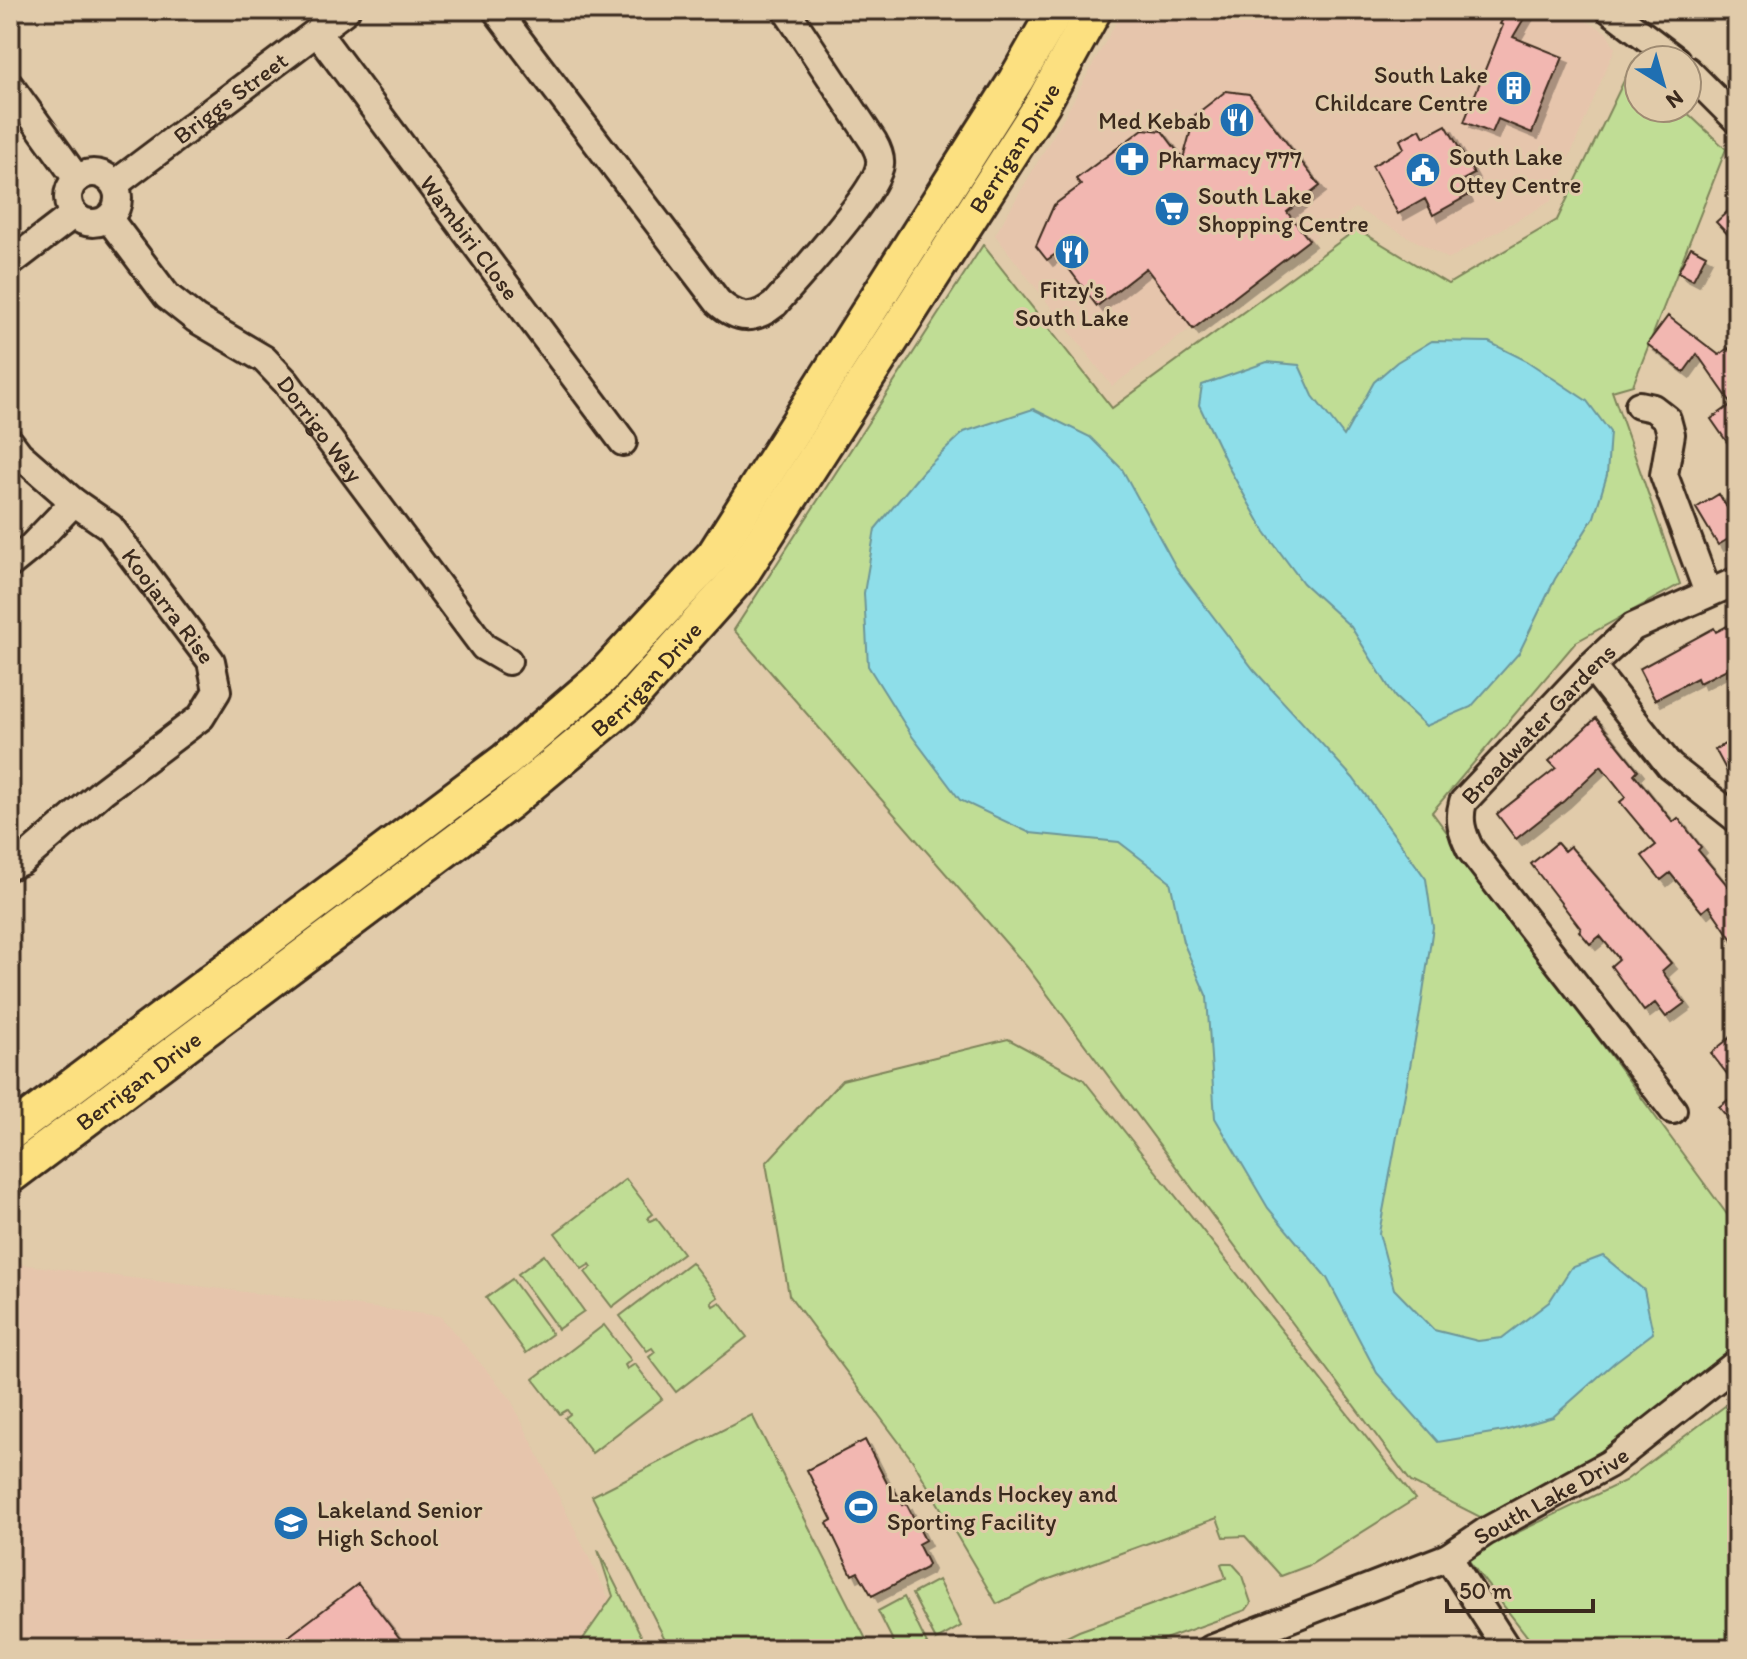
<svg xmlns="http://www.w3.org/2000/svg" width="1747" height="1659" viewBox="0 0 1747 1659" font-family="Itim,sans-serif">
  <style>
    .built { fill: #e6c5ac }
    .green { fill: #c0dd95; stroke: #7e845a; stroke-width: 2 }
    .water { fill: #8edee9; stroke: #6d9698; stroke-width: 2 }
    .building { fill: #f2b7b1; stroke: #3b2a1e; stroke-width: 2; filter: url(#shadow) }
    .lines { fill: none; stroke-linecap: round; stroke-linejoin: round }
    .minor-casing { stroke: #3b2a1e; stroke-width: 32 }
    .major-casing { stroke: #3b2a1e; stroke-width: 40 }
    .minor { stroke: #e1cbaa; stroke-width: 26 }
    .major { stroke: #fce080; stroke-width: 34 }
    .labels { text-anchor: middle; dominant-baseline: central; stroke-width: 6; stroke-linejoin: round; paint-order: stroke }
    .poi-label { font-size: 24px; fill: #3b2a1e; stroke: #e1cbaa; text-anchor: start }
    .street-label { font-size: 24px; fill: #3b2a1e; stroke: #e1cbaa }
  </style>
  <defs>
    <filter id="shadow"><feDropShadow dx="6" dy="6" stdDeviation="0" flood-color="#0004"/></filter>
  </defs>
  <rect width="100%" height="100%" fill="#e1cbaa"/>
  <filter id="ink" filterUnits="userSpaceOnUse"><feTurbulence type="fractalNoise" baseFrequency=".0125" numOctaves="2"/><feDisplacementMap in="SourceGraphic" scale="16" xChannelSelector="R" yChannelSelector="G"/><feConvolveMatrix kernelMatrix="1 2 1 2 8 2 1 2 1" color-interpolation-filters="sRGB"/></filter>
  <g filter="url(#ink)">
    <!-- built -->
    <path class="built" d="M1123 10H1567L1606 32 1615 48 1551 201 1449 259 1355 208 1112 386 995 235 1068 110Z
      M10 1263 440 1316 510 1398 634 1649H10Z"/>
    <!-- green -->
    <path class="green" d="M1633 62 1639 67V108H1682L1726 149 1633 385 1612 391 1680 584 1576 642 1432 812 1737 1228V1359L1609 1460 1486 1520 1411 1482 1027 967 734 630 983 245 1112 408 1357 229 1448 284 1557 220Z
      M1008 1039 1083 1079 1415 1499 1310 1565 1281 1576 1245 1536 1224 1537 1217 1518 1044 1581 997 1604 913 1461 789 1295 766 1163 842 1080Z
      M626 1179 653 1214 648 1218 650 1221 656 1218 683 1253 612 1307 585 1272 592 1267 590 1264 582 1269 555 1233Z
      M544 1255 584 1311 558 1329 518 1274Z
      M691 1262 718 1297 711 1302 713 1306 720 1302 747 1337 676 1392 649 1357 655 1352 652 1348 647 1351 620 1316Z
      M512 1279 552 1334 526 1353 486 1298Z
      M604 1325 631 1360 625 1365 627 1369 635 1364 662 1399 592 1453 565 1418 570 1414 567 1410 560 1414 533 1379Z
      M1737 1397V1649H1537L1466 1557 1625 1481Z
      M752 1415 871 1649H670L592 1496Z
      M598 1550 648 1649H576L613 1596Z
      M1223 1563H1232L1241 1573 1251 1603 1246 1610 1137 1649H1042L1079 1631 1226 1578 1221 1564Z
      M938 1580 961 1626 936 1640 912 1594Z
      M904 1597 927 1644 917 1649H897L878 1611Z"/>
    <!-- water -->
    <path class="water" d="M1432 341 1489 342 1527 361 1587 401 1610 432 1607 475 1594 517 1555 579 1519 653 1471 707 1426 726 1395 697 1351 627 1303 583 1265 532 1230 470 1199 405 1202 385 1267 362 1299 365 1313 396 1344 436 1374 382 1397 362Z
      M1033 409 1090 437 1122 469 1177 569 1254 670 1353 778 1426 879 1433 927 1420 1013 1379 1233 1394 1289 1434 1330 1478 1341 1502 1338 1549 1302 1571 1268 1603 1256 1644 1290 1653 1333 1615 1362 1553 1417 1504 1431 1438 1442 1377 1373 1327 1278 1268 1208 1215 1118 1207 997 1183 942 1170 881 1119 842 1030 833 960 800 912 736 868 666 864 593 875 529 923 471 964 432Z"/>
    <!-- building -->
    <path class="building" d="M1508 10H1529L1513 37 1563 57 1532 133 1498 119 1492 133 1464 122 1503 25 1500 24Z
      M1226 91 1249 94 1320 186 1287 212 1309 240 1193 329 1146 268 1097 306 1057 253 1047 260 1036 246 1054 205 1081 185 1076 179 1143 129 1162 131 1183 159 1195 115Z
      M1446 125 1474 174 1459 182 1467 196 1433 215 1425 199 1398 214 1372 166 1404 148 1400 140 1420 129 1424 137Z
      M1737 203V244L1716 222Z
      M1691 247 1706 255 1693 280 1678 272Z
      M1668 316 1719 355 1728 348 1737 361V435L1727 442 1711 419 1732 404 1697 354 1684 372 1647 344Z
      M1719 494 1731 514 1737 510V534L1718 545 1696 508Z
      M1737 621V664L1699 683 1697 678 1655 700 1639 669 1714 628 1716 632Z
      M1596 718 1638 770 1634 774 1673 822 1678 818 1701 847 1698 850 1737 897V947L1709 906 1702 912 1670 873 1661 880 1642 856 1656 845 1620 802 1626 797 1601 766 1564 801 1516 839 1497 814 1556 768 1549 761Z
      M1737 738V790L1715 749Z
      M1557 843 1564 851 1570 846 1671 963 1662 971 1685 1003 1666 1017 1655 1003 1644 1011 1611 966 1619 959 1600 936 1590 944 1579 931 1581 929 1531 864Z
      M1737 1032V1087L1711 1053Z
      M1737 1093V1129L1719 1107Z
      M865 1440 891 1491 894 1489 903 1505 906 1503 925 1540 918 1544 928 1564 926 1568 872 1596 858 1572 852 1575 827 1523 832 1520 807 1470Z
      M358 1584 408 1649H272L338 1599Z"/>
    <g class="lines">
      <defs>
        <g id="minor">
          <path d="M496 10 718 302C738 320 754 321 775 304 797 278 878 192 880 164 881 156 877 148 873 141L786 10"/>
          <path d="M1610 10 1676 60"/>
          <path id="s1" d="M317 32 623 442"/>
          <path d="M1687 70 1737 120"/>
          <path d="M10 86 77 179"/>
          <circle cx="93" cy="198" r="25"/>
          <path id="s2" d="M115 184 346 10"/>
          <path id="s3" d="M109 219 167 296 196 319 264 359 286 382 484 647 508 661"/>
          <path d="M10 263 74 214"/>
          <path d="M1639 405 1653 408 1667 419 1671 434 1664 475 1708 593"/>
          <path id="s4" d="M10 442 19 454 74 502 110 527 211 661 217 691 201 717 103 791 22 861 10 866"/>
          <path d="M10 564 31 547 74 502"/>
          <path d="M1591 666 1670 766 1737 819"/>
          <path id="s5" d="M1673 1110 1470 849C1462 833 1458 820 1463 802L1591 666 1633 627 1737 581"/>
          <path d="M1448 1557 1507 1649"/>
          <path id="s6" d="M1211 1649 1448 1557 1485 1532 1609 1464 1737 1363"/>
        </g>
        <g id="major">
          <path d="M10 1133 506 760 601 678 714 555 1016 80 1056 10"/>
          <path id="s7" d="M10 1176 509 802 623 707 740 576 1043 103 1094 10"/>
        </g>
      </defs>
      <!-- minor casing -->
      <use href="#minor" class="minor-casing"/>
      <!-- major casing -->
      <use href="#major" class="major-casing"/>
      <!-- minor -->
      <use href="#minor" class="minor"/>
      <!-- major -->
      <use href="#major" class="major"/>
    </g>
  </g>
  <!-- icons -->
  <defs>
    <symbol id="building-disc" viewBox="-11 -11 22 22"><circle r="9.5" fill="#1f6fb2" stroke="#e1cbaa"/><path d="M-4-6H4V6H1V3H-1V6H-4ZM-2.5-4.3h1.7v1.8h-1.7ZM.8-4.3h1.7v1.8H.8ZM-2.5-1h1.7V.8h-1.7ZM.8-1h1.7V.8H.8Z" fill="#fff"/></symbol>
    <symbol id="restaurant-disc" viewBox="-11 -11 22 22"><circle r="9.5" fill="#1f6fb2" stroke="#e1cbaa"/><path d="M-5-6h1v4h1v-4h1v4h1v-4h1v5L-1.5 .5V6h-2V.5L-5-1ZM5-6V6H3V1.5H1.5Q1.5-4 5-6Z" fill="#fff"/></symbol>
    <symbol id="pharmacy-disc" viewBox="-11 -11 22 22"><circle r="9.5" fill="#1f6fb2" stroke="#e1cbaa"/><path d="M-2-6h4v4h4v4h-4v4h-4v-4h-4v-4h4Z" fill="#fff"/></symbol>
    <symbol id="civic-disc" viewBox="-11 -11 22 22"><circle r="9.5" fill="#1f6fb2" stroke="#e1cbaa"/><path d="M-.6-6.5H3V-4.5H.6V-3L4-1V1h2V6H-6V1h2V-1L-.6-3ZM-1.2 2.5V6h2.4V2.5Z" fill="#fff"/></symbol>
    <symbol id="supermarket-disc" viewBox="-11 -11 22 22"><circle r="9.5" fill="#1f6fb2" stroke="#e1cbaa"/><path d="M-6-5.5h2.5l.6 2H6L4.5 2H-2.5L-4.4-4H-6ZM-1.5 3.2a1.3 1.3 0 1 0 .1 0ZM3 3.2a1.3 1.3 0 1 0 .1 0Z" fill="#fff"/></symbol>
    <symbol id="stadium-disc" viewBox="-11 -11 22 22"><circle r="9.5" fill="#1f6fb2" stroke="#e1cbaa"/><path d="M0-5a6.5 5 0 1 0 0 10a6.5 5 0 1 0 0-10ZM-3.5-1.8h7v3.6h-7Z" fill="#fff"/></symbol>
    <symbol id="school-disc" viewBox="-11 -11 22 22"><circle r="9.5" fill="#1f6fb2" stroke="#e1cbaa"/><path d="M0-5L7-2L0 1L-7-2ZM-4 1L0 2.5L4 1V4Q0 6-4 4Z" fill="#fff"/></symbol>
  </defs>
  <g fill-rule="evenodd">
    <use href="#building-disc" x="1494" y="68" width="40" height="40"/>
    <use href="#restaurant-disc" x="1217" y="100" width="40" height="40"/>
    <use href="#pharmacy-disc" x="1112" y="139" width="40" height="40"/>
    <use href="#civic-disc" x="1403" y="150" width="40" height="40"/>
    <use href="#supermarket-disc" x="1152" y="189" width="40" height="40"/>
    <use href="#restaurant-disc" x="1052" y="232" width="40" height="40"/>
    <use href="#stadium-disc" x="841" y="1487" width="40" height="40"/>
    <use href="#school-disc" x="271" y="1503" width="40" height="40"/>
  </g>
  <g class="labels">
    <!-- poi labels -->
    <g class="poi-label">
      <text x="1488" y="74" text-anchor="end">South Lake<tspan x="1488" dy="28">Childcare Centre</tspan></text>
      <text x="1211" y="120" text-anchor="end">Med Kebab</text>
      <text x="1449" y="156">South Lake<tspan x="1449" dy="28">Ottey Centre</tspan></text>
      <text x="1158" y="159">Pharmacy 777</text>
      <text x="1198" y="195">South Lake<tspan x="1198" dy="28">Shopping Centre</tspan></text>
      <text x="1072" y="289" text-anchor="middle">Fitzy's<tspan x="1072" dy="28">South Lake</tspan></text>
      <text x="887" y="1493">Lakelands Hockey and<tspan x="887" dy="28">Sporting Facility</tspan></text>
      <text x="317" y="1509">Lakeland Senior<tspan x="317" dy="28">High School</tspan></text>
    </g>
    <!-- street labels -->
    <g class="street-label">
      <text stroke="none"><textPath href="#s2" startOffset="144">Briggs Street</textPath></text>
      <text stroke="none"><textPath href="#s7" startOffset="1456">Berrigan Drive</textPath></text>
      <text stroke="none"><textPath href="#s1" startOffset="256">Wambiri Close</textPath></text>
      <text stroke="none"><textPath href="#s3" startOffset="302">Dorrigo Way</textPath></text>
      <text stroke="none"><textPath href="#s4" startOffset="230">Koojarra Rise</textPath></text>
      <text stroke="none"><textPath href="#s7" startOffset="808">Berrigan Drive</textPath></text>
      <text stroke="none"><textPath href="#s5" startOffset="488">Broadwater Gardens</textPath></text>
      <text stroke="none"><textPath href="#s7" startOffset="160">Berrigan Drive</textPath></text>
      <text stroke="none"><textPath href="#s6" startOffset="374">South Lake Drive</textPath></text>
    </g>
  </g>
  <!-- margin -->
  <rect width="1747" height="1659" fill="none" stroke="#e1cbaa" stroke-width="40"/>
  <rect x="20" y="20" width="1707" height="1619" fill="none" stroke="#3b2a1e" stroke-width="3" filter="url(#ink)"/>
  <!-- north arrow -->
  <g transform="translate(1663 84) rotate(143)"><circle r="38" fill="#e1cbaa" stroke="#9f8b72" stroke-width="2"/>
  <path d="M0-6L14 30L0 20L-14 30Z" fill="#1f6fb2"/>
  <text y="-12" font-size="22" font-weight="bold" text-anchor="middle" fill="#3b2a1e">N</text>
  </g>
  <!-- scale -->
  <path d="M1447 1599v12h146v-12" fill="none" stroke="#3b2a1e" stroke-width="4"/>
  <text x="1459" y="1599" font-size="24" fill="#3b2a1e" stroke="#e1cbaa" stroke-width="6" paint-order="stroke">50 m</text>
</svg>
